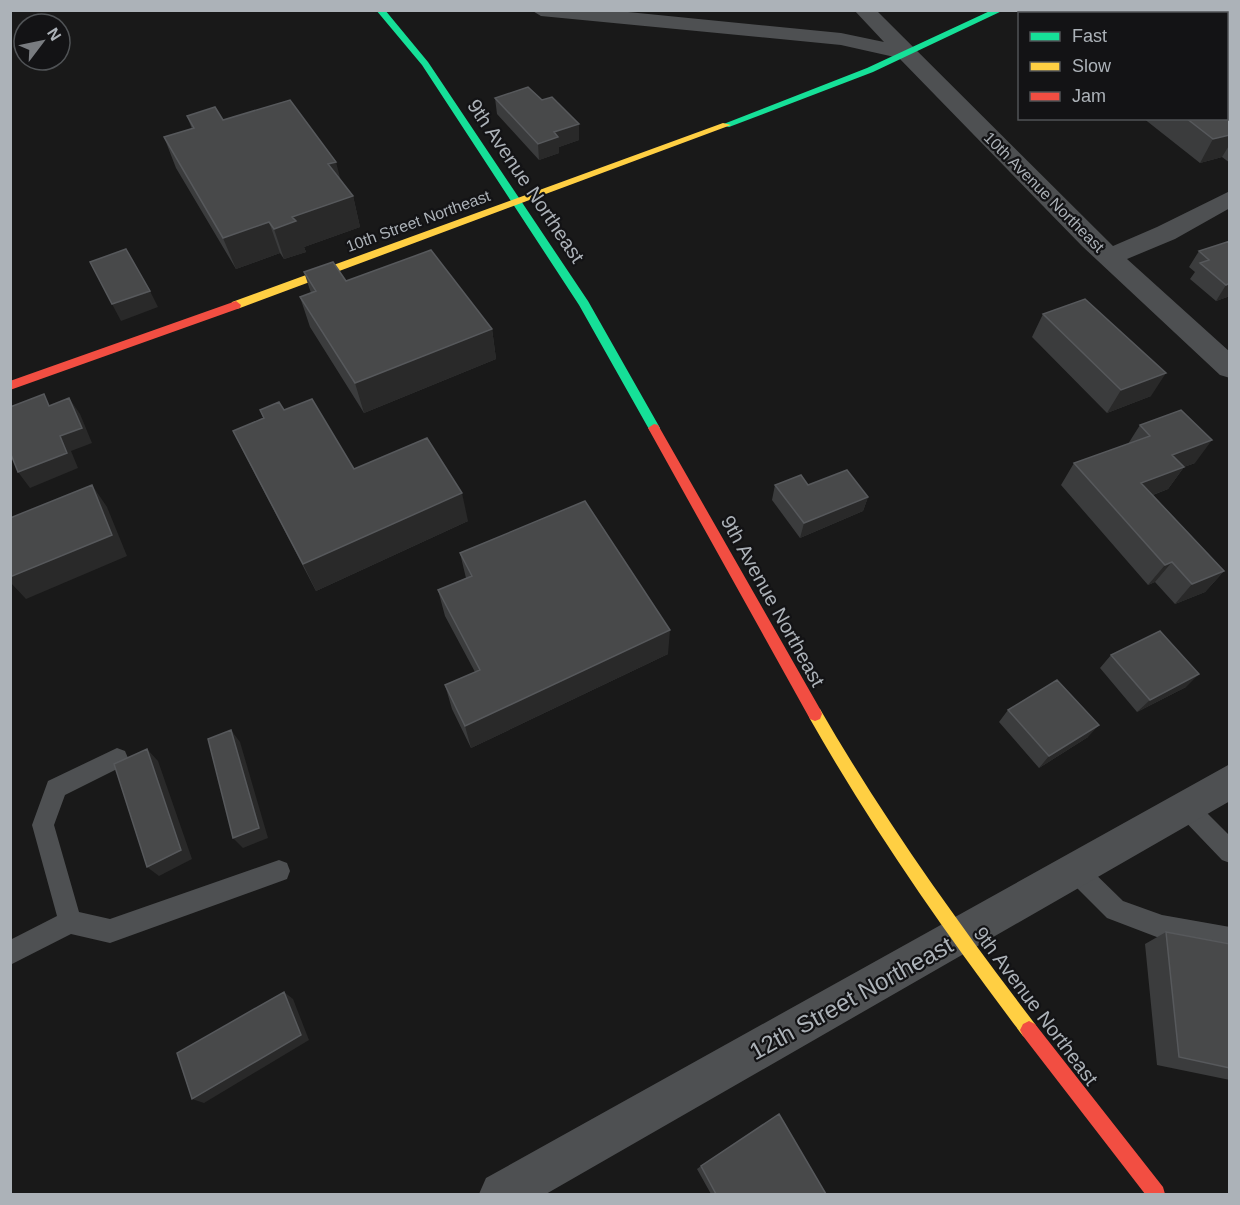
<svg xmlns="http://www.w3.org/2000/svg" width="1240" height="1205" viewBox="0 0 1240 1205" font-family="Arial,sans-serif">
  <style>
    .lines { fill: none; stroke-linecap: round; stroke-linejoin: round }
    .lane { fill: #4e5052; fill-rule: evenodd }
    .street { fill: #4e5052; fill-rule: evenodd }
    .fast { fill: #16e098; fill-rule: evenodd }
    .slow { fill: #ffcf43; fill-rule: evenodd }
    .jam { fill: #f24e42; fill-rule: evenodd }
    .wall { fill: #3b3c3d }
    .shaded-wall { fill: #292929 }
    .building { fill: #48494a; stroke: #57595c; stroke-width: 1.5 }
    .labels { text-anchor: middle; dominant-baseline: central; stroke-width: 4.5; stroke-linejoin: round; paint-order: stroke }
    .far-street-label { font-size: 16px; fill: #acb2b8; stroke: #131315 }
    .street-label { font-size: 20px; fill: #acb2b8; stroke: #131315 }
    .near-street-label { font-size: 24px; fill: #acb2b8; stroke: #131315 }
  </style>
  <rect width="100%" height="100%" fill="#191919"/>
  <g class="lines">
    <!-- lane -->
    <path class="lane" d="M117 748 125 751 128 758 125 765 65 795 54 825 79 912 110 919 279 860 287 863 290 871 287 879 110 943 71 934 10 965V940L57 916 32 825 48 781Z
      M1185 795 1193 799 1230 836V863L1222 860 1177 813 1174 806 1177 799Z
      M1075 859 1083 862 1123 901 1162 915 1230 927V951L1162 939 1107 918 1067 878 1064 870 1067 862Z"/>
    <!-- street -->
    <path class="street" d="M531 10H608L841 33 884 42 854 10H876L1113 246 1157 227 1230 191V208L1175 239 1127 259 1230 352V378L1220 375 1082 246 899 58 841 45 541 16Z
      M1230 764V801L546 1194H479L486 1178Z"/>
    <!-- fast -->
    <path class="fast" d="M376 10H385L428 62 588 301 660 428 658 431H650L579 305 422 65Z
      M992 10H1004L873 72 729 127 721 125 867 68Z"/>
    <!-- slow -->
    <path class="slow" d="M723 123 731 125 240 308 236 309 231 305 232 302Z
      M815 707 820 709C884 820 958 923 1035 1024L1038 1030 1035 1036 1029 1039 1023 1036C946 934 873 830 810 719L808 714 810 709Z"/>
    <!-- jam -->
    <path class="jam" d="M236 301 241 305 240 308 10 390V381Z
      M654 424 658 425 820 709 822 714 820 719 815 721 810 719 648 428Z
      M1029 1021 1035 1024 1163 1187 1165 1194H1145L1023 1036 1020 1030 1023 1024Z"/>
  </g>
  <!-- wall -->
  <path class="wall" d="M1093 10H1158L1156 14H1099Z
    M1230 89V163L1222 157 1200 163 1143 118H1227Z
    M495 98 579 140 559 147V153L539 160 497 114Z
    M187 116 223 120 341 181 353 196 360 227 304 247 306 252 284 259 280 253 236 269 176 168 164 137 192 129Z
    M1230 241V296L1216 301 1190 279 1195 272 1189 267 1199 251Z
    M304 272 346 281 492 329 496 359 364 413 310 327 300 297 311 293Z
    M1043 314 1151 396 1107 413 1032 337Z
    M260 410H284L354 469 468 521 316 591 247 459 233 431 263 418Z
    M1140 425 1195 463 1184 467 1168 489 1153 495 1224 571 1205 592 1175 604 1155 582 1148 585 1061 485 1074 463 1128 444Z
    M775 485H808L868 497 863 511 800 538 772 500Z
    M460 553 668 654 471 748 452 709 445 685 475 672 445 616 438 590 466 578Z
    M1111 655 1186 687 1137 712 1100 668Z
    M1008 710 1088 737 1039 768 999 722Z
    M1166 932 1230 944V1080L1157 1065 1145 944Z
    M701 1166 826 1194H711L697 1169Z"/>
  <!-- shaded-wall -->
  <path class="shaded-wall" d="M1149 10H1158L1156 14H1143Z
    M579 124V140L559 147V153L539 160 538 144 554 132Z
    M1230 135V144L1222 157 1200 163 1213 139Z
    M336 162 344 193 328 164Z
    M353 196 360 227 304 247 306 252 284 259 274 229 292 217Z
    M269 222 280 253 236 269 223 238Z
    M1230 283V296L1216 301 1226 285Z
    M150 291 158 307 121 321 112 304Z
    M492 329 496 359 364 413 355 383Z
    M1166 373 1151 396 1107 413 1121 390Z
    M69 398 80 414 92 443 71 451 78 468 30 488 18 472Z
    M1212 440 1195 463 1156 477 1172 455Z
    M1184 467 1168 489 1126 505 1141 483Z
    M92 485 107 507 127 556 26 599 10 582V577Z
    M462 493 468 521 316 591 303 564Z
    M868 497 863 511 800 538 804 523Z
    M1172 562 1155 582 1148 585 1165 565Z
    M1224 571 1205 592 1175 604 1192 584Z
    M670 630 668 654 471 748 465 726Z
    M1199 674 1186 687 1137 712 1150 700Z
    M1099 725 1088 737 1039 768 1049 756Z
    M231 730 240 742 268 838 243 848 233 838Z
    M147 749 158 761 192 859 159 876 147 867Z
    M284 992 293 999 309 1040 204 1103 192 1099Z"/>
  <!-- building -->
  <path class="building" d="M1050 10H1084L1091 14 1044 13Z
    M1132 10H1149L1143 14H1138Z
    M528 87 542 100 552 97 579 124 554 132 558 137 538 144 495 98Z
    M1227 87 1230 89V135L1213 139 1186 118H1227Z
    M290 100 336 162 328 164 353 196 292 217 296 221 274 229 269 222 223 238 164 137 194 128 187 116 215 107 223 120Z
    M1230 241V283L1226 285 1200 263 1209 260 1199 251Z
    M126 249 150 291 112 304 90 262Z
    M431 250 492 329 355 383 300 297 316 291 304 272 333 262 346 281Z
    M1085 299 1166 373 1121 390 1043 314Z
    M44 394 49 406 69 398 82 428 60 436 67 453 18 472 10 452V407Z
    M312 399 354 469 427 438 462 493 303 564 233 431 264 418 260 410 279 402 284 410Z
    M1181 410 1212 440 1172 455 1184 467 1141 483 1224 571 1192 584 1172 562 1165 565 1074 463 1150 436 1140 425Z
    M847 470 868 497 804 523 775 485 801 475 808 485Z
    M92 485 112 535 10 577V518Z
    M585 501 670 630 465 726 445 685 480 670 438 590 472 576 460 553Z
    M1160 631 1199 674 1150 700 1111 655Z
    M1057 680 1099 725 1049 756 1008 710Z
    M231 730 259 828 233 838 208 739Z
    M147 749 181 850 147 867 114 764Z
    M1166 932 1230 944V1068L1179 1057Z
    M284 992 301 1035 192 1099 177 1053Z
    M779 1114 826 1194H716L701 1166Z"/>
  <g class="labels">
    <!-- far-street labels -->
    <g class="far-street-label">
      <text transform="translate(1044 192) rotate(45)">10th Avenue Northeast</text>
      <text transform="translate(418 221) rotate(-20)">10th Street Northeast</text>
    </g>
    <!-- street labels -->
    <g class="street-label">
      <text transform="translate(526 181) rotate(56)">9th Avenue Northeast</text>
      <text transform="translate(773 601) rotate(61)">9th Avenue Northeast</text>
      <text transform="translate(1036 1006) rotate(53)">9th Avenue Northeast</text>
    </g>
    <!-- near-street labels -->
    <g class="near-street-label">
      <text transform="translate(851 998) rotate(-29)">12th Street Northeast</text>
    </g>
  </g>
  <!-- border -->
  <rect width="1240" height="1205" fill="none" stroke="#acb2b8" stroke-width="24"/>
  <!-- legend -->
  <rect x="1018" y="12" width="210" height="108" fill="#131315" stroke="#505356" stroke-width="1.5"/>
  <rect x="1030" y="32" width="30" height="9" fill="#16e098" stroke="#505356" stroke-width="1.5"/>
  <text x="1072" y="42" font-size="18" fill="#acb2b8">Fast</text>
  <rect x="1030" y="62" width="30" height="9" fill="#ffcf43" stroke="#505356" stroke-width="1.5"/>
  <text x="1072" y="72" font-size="18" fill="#acb2b8">Slow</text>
  <rect x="1030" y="92" width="30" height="9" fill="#f24e42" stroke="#505356" stroke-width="1.5"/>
  <text x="1072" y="102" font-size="18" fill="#acb2b8">Jam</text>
  <!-- north arrow -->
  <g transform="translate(42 42) rotate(58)"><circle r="28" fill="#131315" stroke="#505356" stroke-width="1.5"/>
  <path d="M0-4.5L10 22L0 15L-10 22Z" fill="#797c80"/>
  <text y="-9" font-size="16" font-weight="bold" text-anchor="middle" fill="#acb2b8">N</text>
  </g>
</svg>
